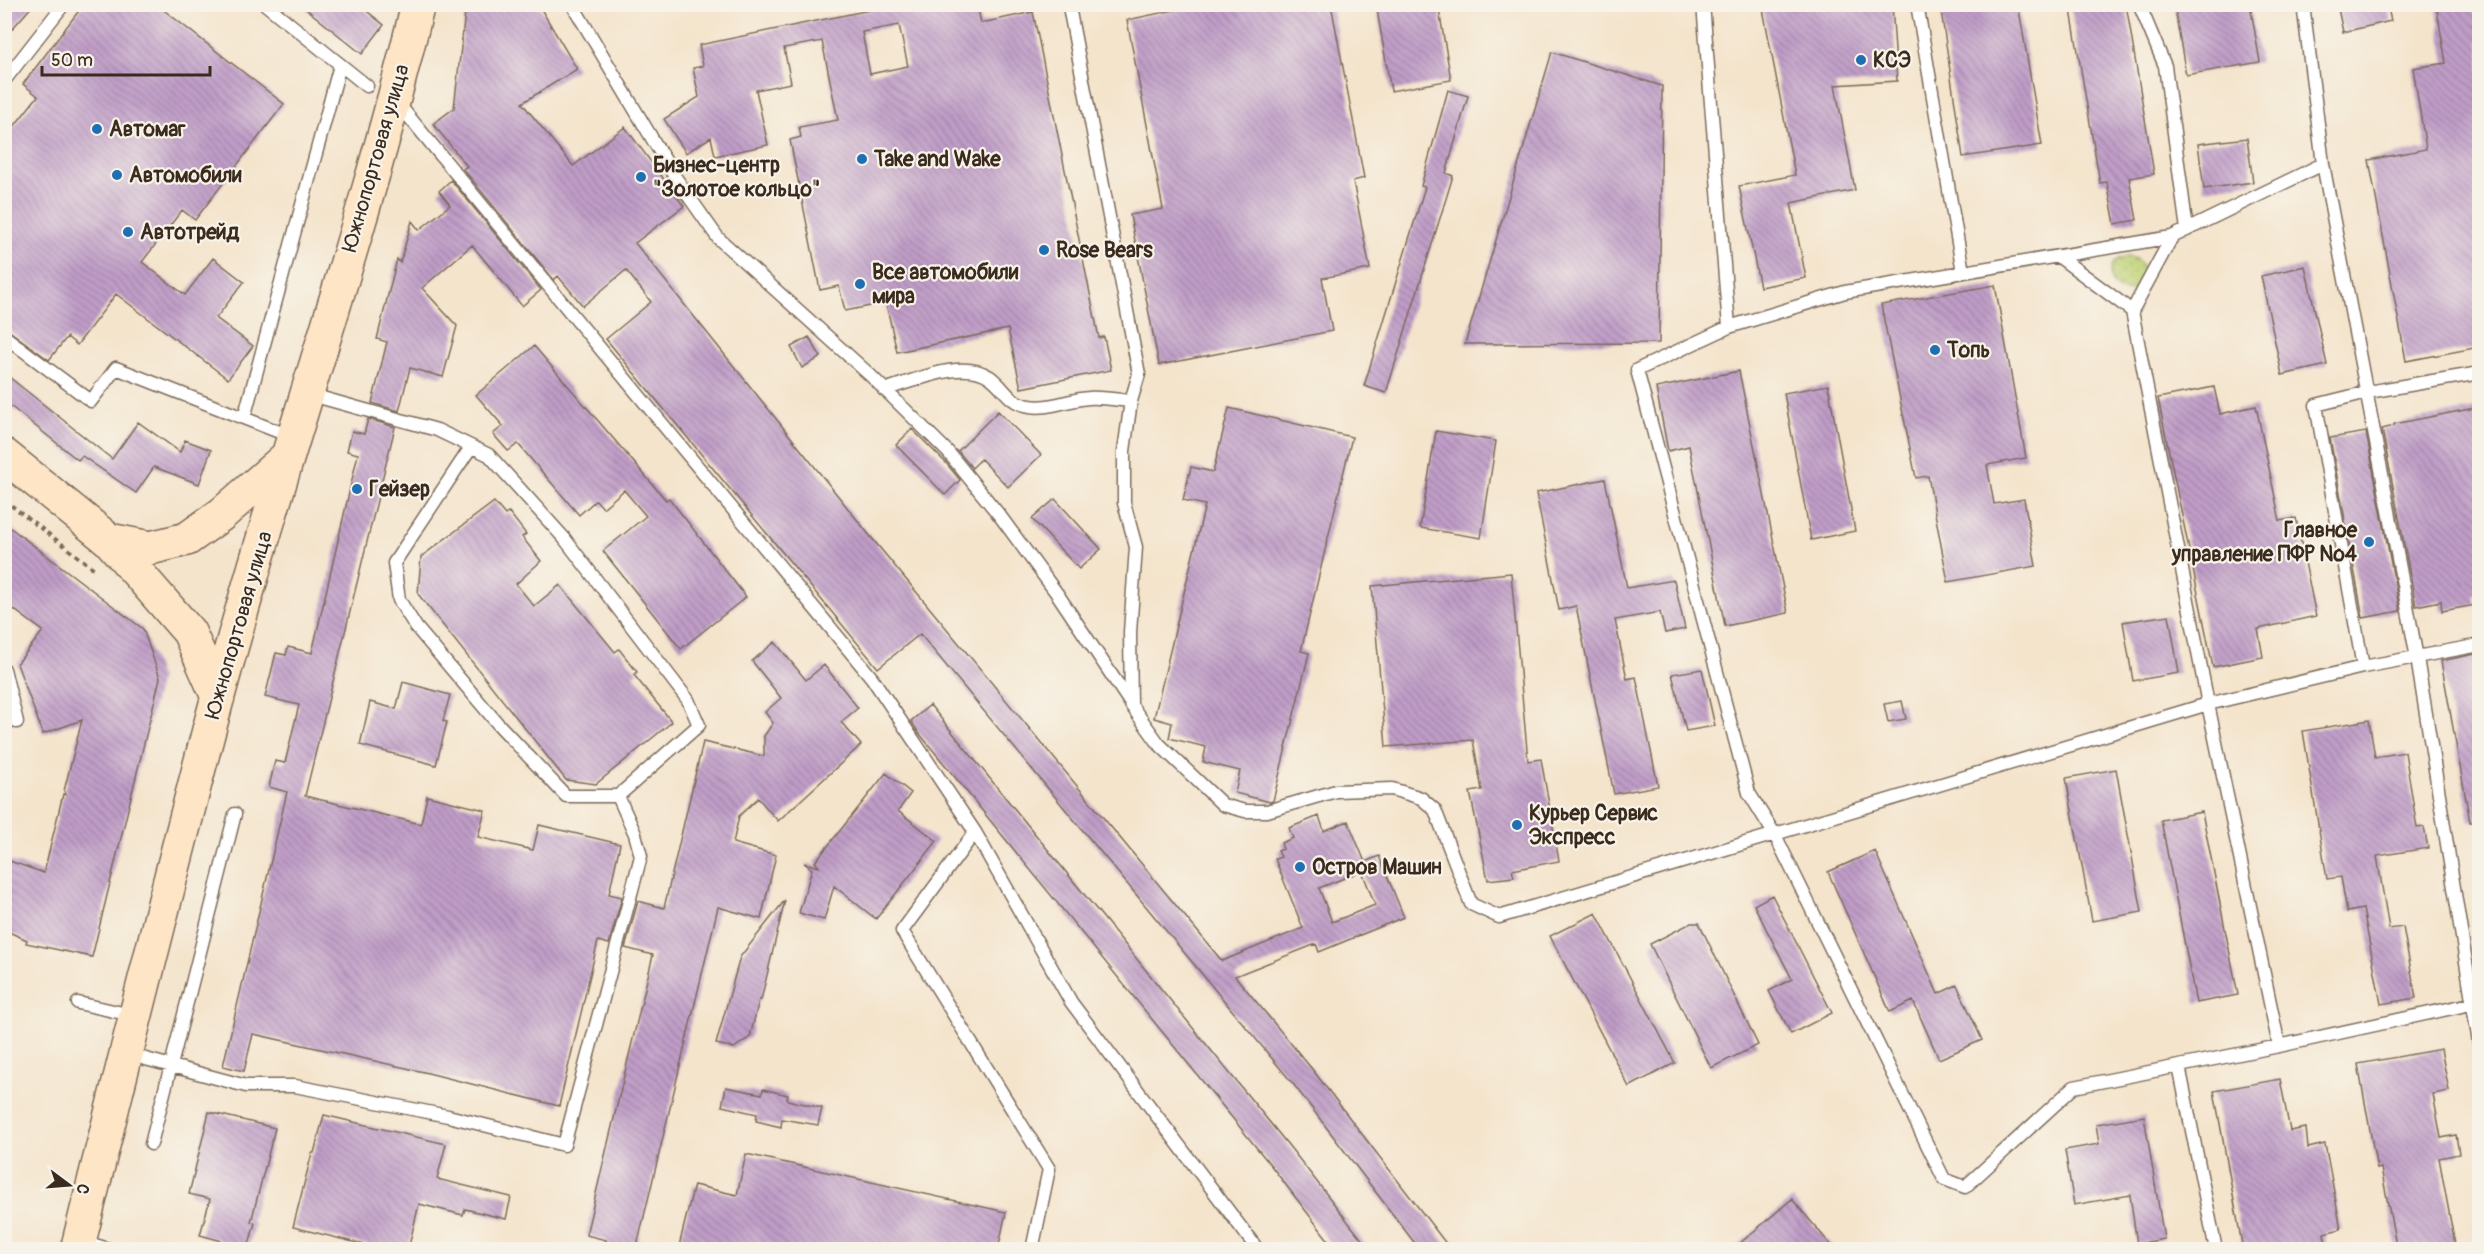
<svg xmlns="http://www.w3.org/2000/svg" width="2484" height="1254" viewBox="0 0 2484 1254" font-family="Pangolin,sans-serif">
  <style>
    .grass { fill: url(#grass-dots); stroke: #7d7e4a; stroke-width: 1.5 }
    .building { fill: url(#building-back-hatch); fill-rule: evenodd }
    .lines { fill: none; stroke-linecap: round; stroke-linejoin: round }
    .lane-casing { stroke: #7c6b5b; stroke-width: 15 }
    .secondary-casing { stroke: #7c6b5b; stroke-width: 36 }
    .path { stroke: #7c6b5b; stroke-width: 4; stroke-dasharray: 4.5 4.5; stroke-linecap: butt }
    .lane { stroke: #fff; stroke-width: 12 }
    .secondary { stroke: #fde5c5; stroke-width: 33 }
    .poi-dot { fill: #1f6fb2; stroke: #f7f3e8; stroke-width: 2 }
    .labels { text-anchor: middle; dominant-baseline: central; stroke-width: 4.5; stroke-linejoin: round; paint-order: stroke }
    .poi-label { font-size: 21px; font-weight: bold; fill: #3b2a1e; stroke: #f7f3e8; text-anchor: start }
    .street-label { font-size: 21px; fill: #3b2a1e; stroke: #f7f3e8 }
  </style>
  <defs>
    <pattern id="grass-dots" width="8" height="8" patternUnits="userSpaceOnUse" patternTransform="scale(1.5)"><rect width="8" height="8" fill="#bfd377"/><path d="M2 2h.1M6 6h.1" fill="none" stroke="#a5b566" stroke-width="1.8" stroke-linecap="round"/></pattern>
    <pattern id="building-back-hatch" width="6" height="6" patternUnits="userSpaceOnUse" patternTransform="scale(1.5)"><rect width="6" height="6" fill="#c09dc8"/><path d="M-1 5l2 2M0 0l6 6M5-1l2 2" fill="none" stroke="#9d80a2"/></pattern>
  </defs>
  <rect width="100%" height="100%" fill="#f7f3e8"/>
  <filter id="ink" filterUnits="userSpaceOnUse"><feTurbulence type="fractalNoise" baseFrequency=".0167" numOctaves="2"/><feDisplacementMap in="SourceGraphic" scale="12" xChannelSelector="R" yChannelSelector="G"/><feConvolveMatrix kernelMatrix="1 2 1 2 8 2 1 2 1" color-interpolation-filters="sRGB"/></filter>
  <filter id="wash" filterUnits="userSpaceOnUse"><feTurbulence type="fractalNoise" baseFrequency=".008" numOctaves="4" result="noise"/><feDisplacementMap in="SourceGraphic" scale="24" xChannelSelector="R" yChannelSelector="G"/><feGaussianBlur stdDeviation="1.35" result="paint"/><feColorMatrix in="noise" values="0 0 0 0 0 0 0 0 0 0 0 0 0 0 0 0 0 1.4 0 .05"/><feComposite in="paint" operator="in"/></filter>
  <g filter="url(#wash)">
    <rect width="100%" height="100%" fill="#f4e4cc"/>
    <!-- grass -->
    <path class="grass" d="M2110 274a17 17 0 1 1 34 0a17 17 0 1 1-34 0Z"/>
    <g id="blocks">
      <!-- building -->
      <path class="building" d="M4 4H34L4 38Z
        M84 4H156L284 104 195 220 182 210 142 262 185 295 213 258 244 282 216 318 253 346 228 379 116 294 77 345 67 337 49 360 4 327V139L38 96 23 84Z
        M300 4H358L384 25 362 54Z
        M466 4H538L577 69 522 103 573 166 625 127 684 206 635 243 875 542 1222 961 1303 928 1275 859 1281 857 1278 851 1283 849 1281 843 1293 838 1289 828 1319 816 1324 831 1348 821 1365 862 1379 856 1404 917 1319 952 1316 944 1235 976 1312 1069 1451 1250H1420L1294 1085 920 634 878 668 606 339 651 302 626 270 583 306 558 276 554 280 463 169 467 166 433 124 454 108ZM1362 871 1375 905 1332 922 1319 888Z
        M899 4H977L981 23 1033 12 1099 338 1104 337 1111 370 1021 388 1008 329 897 352 886 303 845 311 839 286 820 290 790 140 801 137 799 127 838 120 822 41 784 48 791 83 756 90 768 145 715 156 711 137 686 153 664 119 699 97 693 68 703 66 699 45ZM899 25 908 66 870 74 862 32Z
        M1203 4H1331L1364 178 1353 181 1370 269 1322 278 1332 331 1159 365 1130 215 1163 209 1127 20Z
        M1376 4H1438L1451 80 1391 91Z
        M1762 4H1892L1897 81 1835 85 1855 190 1791 203 1806 278 1760 287 1739 186 1795 175Z
        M1940 4H2018L2042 145 1963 157Z
        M2070 4H2126L2154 174 2129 178 2137 220 2115 224 2107 182 2100 183Z
        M2174 4H2250L2260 62 2186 75Z
        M2337 4H2387L2391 21 2343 32Z
        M2436 4H2480V347L2406 361 2369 160 2426 149 2413 68 2446 63Z
        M1552 52 1662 86 1659 343 1465 344Z
        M1448 90 1468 96 1446 173 1453 176 1386 393 1364 386 1425 187 1421 186Z
        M2247 138 2253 182 2204 189 2198 144Z
        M451 180 541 290 522 306 472 245 422 288 457 326 443 377 410 368 399 411 372 403 387 342 377 339 397 259 400 263 412 221 419 230 450 205 439 191Z
        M2305 266 2327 365 2282 375 2261 276Z
        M1995 285 2026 458 1987 465 1994 504 2024 499 2036 566 1948 582 1928 476 1916 478 1881 305Z
        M809 337 821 357 802 368 791 347Z
        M534 346 666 500 669 498 746 597 681 649 603 551 646 516 624 490 603 508 596 500 579 515 518 444 508 451 493 434 503 426 476 395Z
        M1739 371 1788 613 1725 626 1689 446 1668 451 1656 388Z
        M4 373 112 459 138 422 180 452 185 440 211 450 199 484 154 467 136 493 82 456 78 460 4 401Z
        M1828 385 1855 531 1811 540 1784 393Z
        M2214 387 2220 414 2256 406 2280 521 2296 518 2316 616 2258 629 2263 657 2213 667 2158 398Z
        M2480 407V595H2474L2476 605 2442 611 2441 601 2416 606 2382 429 2394 426V424Z
        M1229 408 1352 437 1301 651 1309 653 1273 801 1270 802 1235 793 1240 771 1203 762 1206 747 1169 738 1172 723 1154 718 1205 505 1183 500 1191 467 1213 472Z
        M998 411 1041 455 1008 487 981 459 972 468 958 451Z
        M368 419 395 427 305 796 421 824 427 796 485 810 478 837 533 850 539 825 620 844 609 894 622 897 609 944 598 941 559 1106 424 1072 253 1034 244 1071 223 1066 287 792 269 787 275 761 285 763 299 705 265 697 276 653 286 655 288 647 312 653 358 454 347 451 352 431 364 434Z
        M912 429 946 463 960 480 945 495 896 445Z
        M1436 431 1496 441 1481 538 1420 528Z
        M2366 432 2400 611 2363 618 2330 438Z
        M1605 479 1627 588 1674 580 1685 629 1665 633 1660 612 1615 620 1627 679 1636 677 1658 786 1614 794 1576 606 1559 610 1536 493Z
        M1055 499 1101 549 1079 569 1032 519Z
        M494 502 505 515 509 512 526 534 522 537 541 561 516 584 534 606 560 585 615 652 619 649 637 672 634 675 672 722 596 784 566 780 418 594 421 557Z
        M4 523 143 629 160 678 92 957 26 943 27 940 4 930V859L44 873 63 794 66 795 64 791 82 720 43 734 17 664 43 631 4 602Z
        M1511 573 1528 761 1541 759 1559 861 1512 870 1514 877 1488 880 1470 792 1482 790 1473 740 1386 747 1372 586Z
        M2169 615 2179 673 2133 681 2123 622Z
        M775 642 806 680 824 665 858 708 841 722 861 745 778 821 758 798 739 816 733 843 776 855 761 919 718 907 636 1250H604L606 1240 586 1235 653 955 625 948 638 901 664 908 703 742 764 756V736L773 723 765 712 781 698 752 661Z
        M2480 653V822H2470L2441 661Z
        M1702 669 1715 726 1686 731 1672 674Z
        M403 682 450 695 443 721 447 722 436 765 360 745 370 702 396 709Z
        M1902 701 1906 719 1888 722 1884 704Z
        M930 705 1289 1146 1370 1250H1336L1269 1163 919 733 911 721Z
        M2369 720 2375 757 2405 752 2417 828 2424 827 2428 848 2377 856 2389 929 2403 927 2416 998 2381 1004 2363 909 2347 912 2341 877 2327 879 2303 731Z
        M2116 769 2142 912 2092 921 2066 778Z
        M886 773 911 793 898 811 937 841 876 919 834 886 824 920 799 913 812 869 804 863 819 867 815 862Z
        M2202 812 2238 995 2196 1003 2161 820Z
        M1875 851 1938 994 1957 985 1982 1040 1939 1059 1913 1001 1890 1012 1828 872Z
        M1772 895 1832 1013 1791 1034 1769 991 1792 979 1754 905Z
        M785 900 761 1000H759L750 1037 734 1048 716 1044 740 957Z
        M1596 913 1675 1063 1629 1087 1550 936Z
        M1691 923H1699L1758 1045 1711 1068 1650 944Z
        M2441 1049 2449 1091 2433 1094 2441 1138 2456 1135 2459 1154 2439 1158 2456 1250H2397L2381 1168 2377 1169 2358 1064Z
        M2280 1079 2290 1131 2306 1128 2308 1148 2325 1144 2341 1229 2324 1233 2327 1250H2243L2214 1091Z
        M726 1087 762 1094 763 1089 788 1095 787 1100 822 1108 818 1125 782 1119 781 1127 756 1121 757 1114 722 1106Z
        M209 1112 275 1128 251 1222 255 1223 248 1248 200 1235 210 1199 189 1194Z
        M324 1115 446 1144 437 1179 511 1197 506 1219 465 1209 463 1215 419 1204 408 1250H385L293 1227 312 1153H314Z
        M2144 1116 2164 1239 2137 1244 2130 1195 2074 1205 2065 1150 2099 1144 2096 1124Z
        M746 1154 1006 1212 998 1250H678L694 1185 737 1195Z
        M1792 1199 1835 1250H1732Z"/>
    </g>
  </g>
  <g filter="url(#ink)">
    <use href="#blocks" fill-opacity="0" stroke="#7c6b5b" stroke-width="1.5"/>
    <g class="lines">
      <defs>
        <path id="lane" d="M265 4 367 86
          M572 4 675 177 718 238 870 375 948 452 1000 516 1058 595 1131 704
          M1703 4 1729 327 1845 292 2172 237 2323 164
          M1917 4 1963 272
          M2139 4 2165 66 2187 230
          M2303 4 2323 164 2417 658 2480 1049
          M1070 12 1139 374 1131 401 1124 451V503L1136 547 1130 632 1131 705 1159 744 1223 805 1245 811H1267L1336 791 1392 789 1421 798 1435 810 1471 904 1499 917 2208 704 2132 311 2172 237
          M4 81 64 4
          M396 101 872 678 975 832 1071 1002 1258 1250
          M2058 256 2132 311
          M1729 327 1637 370 1749 793 1775 835 1944 1179 1965 1187 2074 1087 2279 1046 2480 1002
          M4 336 91 401 116 368 292 437
          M884 390C914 381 963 358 990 377 1004 387 1008 401 1025 405 1047 411 1068 399 1089 398 1102 397 1117 400 1131 401
          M308 394 437 430 489 455 564 538 688 700 699 725 618 796H566L498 724 416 627 399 600 394 563 471 447
          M244 418 340 65
          M2363 667 2316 405 2368 392 2480 373
          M4 669 17 722
          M975 832 902 931 1049 1169 1032 1250
          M78 1003 136 1016
          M2279 1046 2208 704 2363 667 2480 645
          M127 1054 246 1086H295L448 1116 564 1145 641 856 635 834 618 796
          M2179 1066 2216 1250
          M151 1144 235 814
          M81 1241 112 1250"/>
        <path id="secondary" d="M4 455 109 540 150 548 187 539 222 514 288 456
          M109 540 189 632 218 697
          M77 1250C123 1065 169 880 218 696 280 464 362 238 418 4"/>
      </defs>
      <!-- lane casing -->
      <use href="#lane" class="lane-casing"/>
      <!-- secondary casing -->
      <use href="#secondary" class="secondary-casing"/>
      <!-- path -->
      <path class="path" d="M4 500 97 571"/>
      <!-- lane -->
      <use href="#lane" class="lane"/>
      <!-- secondary -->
      <use href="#secondary" class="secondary"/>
    </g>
  </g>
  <!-- markers -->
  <g class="poi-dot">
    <circle cx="1861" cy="60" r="6"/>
    <circle cx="97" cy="129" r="6"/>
    <circle cx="862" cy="159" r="6"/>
    <circle cx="117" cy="175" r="6"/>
    <circle cx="641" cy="177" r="6"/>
    <circle cx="128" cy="232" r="6"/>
    <circle cx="1044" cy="250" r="6"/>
    <circle cx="860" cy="284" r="6"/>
    <circle cx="1935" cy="350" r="6"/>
    <circle cx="357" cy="489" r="6"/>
    <circle cx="2369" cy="542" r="6"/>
    <circle cx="1517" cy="825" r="6"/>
    <circle cx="1300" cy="867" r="6"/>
  </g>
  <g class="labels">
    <!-- poi labels -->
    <g class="poi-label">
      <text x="1873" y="60">КСЭ</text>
      <text x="109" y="129">Автомаг</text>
      <text x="874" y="159">Take and Wake</text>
      <text x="653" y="165">Бизнес-центр<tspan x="653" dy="24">"Золотое кольцо"</tspan></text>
      <text x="129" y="175">Автомобили</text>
      <text x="140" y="232">Автотрейд</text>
      <text x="1056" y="250">Rose Bears</text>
      <text x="872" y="272">Все автомобили<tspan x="872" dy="24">мира</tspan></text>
      <text x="1947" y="350">Топь</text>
      <text x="369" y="489">Гейзер</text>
      <text x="2357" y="530" text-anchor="end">Главное<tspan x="2357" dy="24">управление ПФР №4</tspan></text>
      <text x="1529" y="813">Курьер Сервис<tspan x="1529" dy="24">Экспресс</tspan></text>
      <text x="1312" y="867">Остров Машин</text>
    </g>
    <!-- street labels -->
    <g class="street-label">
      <text transform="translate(376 158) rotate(-74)">Южнопортовая улица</text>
      <text transform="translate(239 625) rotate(-74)">Южнопортовая улица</text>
    </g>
  </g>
  <!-- margin -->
  <rect width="2484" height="1254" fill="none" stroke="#f7f3e8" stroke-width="24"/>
  <!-- north arrow -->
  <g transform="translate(69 1185) rotate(106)" stroke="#f7f3e8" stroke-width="4.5" paint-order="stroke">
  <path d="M0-4.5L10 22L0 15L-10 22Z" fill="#3b2a1e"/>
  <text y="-9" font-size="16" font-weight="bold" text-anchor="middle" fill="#3b2a1e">С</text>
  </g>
  <!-- scale -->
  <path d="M42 66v9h168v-9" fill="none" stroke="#3b2a1e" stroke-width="3"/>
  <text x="51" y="66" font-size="18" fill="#3b2a1e" stroke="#f7f3e8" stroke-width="4.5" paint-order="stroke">50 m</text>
</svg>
